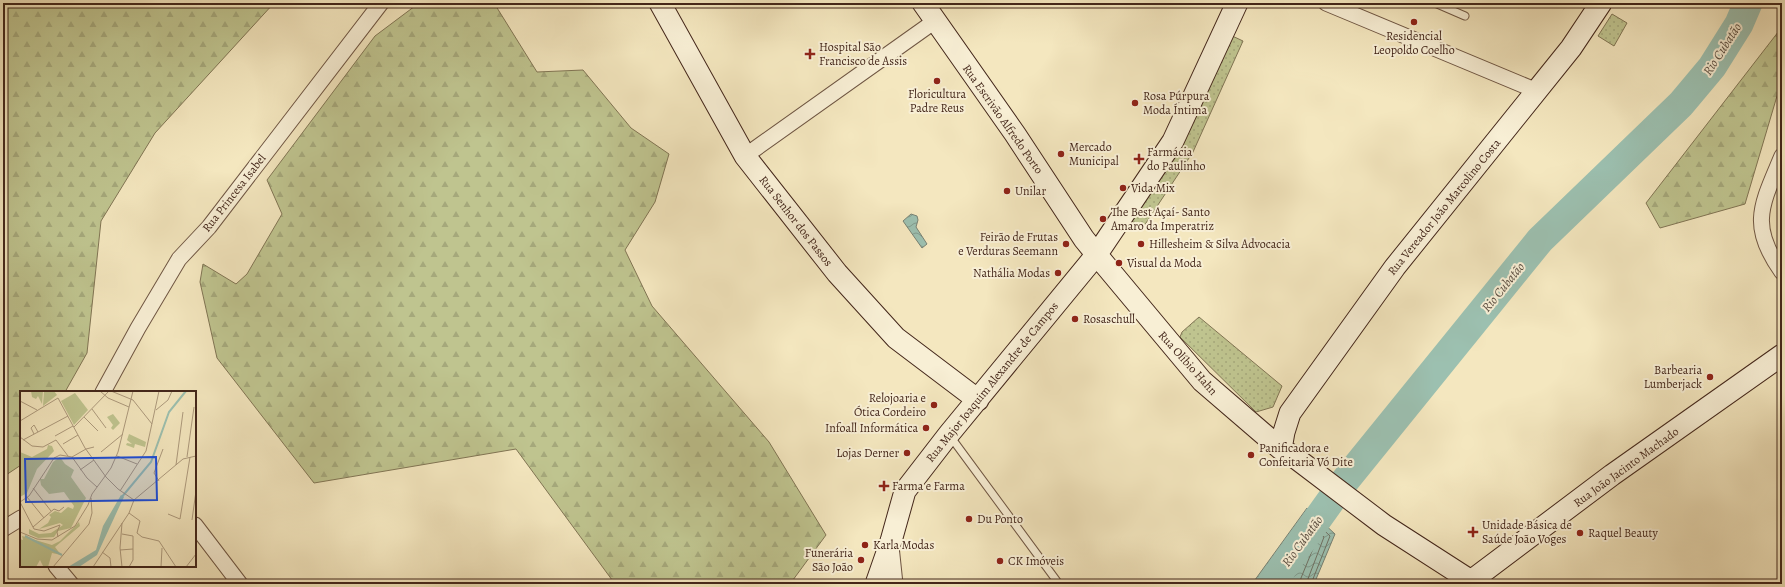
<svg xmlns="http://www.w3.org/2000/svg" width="1785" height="587" viewBox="0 0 1785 587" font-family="Alegreya,serif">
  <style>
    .grass { fill: url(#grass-dots); stroke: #817554 }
    .forest { fill: url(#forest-firs); stroke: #817554 }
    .water { fill: url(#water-waves); stroke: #788274 }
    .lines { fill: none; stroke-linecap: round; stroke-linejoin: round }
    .shore { stroke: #707365; stroke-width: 1 }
    .river { stroke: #9cc0b0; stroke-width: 29 }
    .lane-casing { stroke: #6f5643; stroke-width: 9 }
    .street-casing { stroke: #6f5643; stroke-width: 17 }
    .secondary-casing { stroke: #43261a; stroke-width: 23 }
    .lane { stroke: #f8efd5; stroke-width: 7 }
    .street { stroke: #f8efd5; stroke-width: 15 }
    .secondary { stroke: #f8efd5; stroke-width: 21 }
    .poi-dot { fill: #8f2418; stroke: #f8efd5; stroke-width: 1.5 }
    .labels { text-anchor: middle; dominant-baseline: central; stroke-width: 4; stroke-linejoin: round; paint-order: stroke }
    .poi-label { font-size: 12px; fill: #43261a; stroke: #f8efd5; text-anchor: start }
    .street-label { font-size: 12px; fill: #43261a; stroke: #f8efd5 }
    .water-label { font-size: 13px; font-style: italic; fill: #594c40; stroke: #f8efd5 }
    .inset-river { fill: none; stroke: #9cc0b0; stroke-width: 2 }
    .inset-road { fill: none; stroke: #ad9a7d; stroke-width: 1 }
    .view { fill: #1d4ed8; fill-opacity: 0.15; stroke: #1d4ed8; stroke-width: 2 }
    .inset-edge { fill: none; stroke: #43261a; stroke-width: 2 }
  </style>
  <defs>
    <pattern id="grass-dots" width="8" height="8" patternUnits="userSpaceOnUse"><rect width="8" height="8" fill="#bfc48f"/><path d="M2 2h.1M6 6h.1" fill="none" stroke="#a5a87b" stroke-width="1.8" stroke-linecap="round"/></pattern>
    <pattern id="forest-firs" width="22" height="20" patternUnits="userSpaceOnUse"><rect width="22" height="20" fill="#bfc48f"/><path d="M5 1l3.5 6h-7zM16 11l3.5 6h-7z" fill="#a5a87b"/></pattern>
    <pattern id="water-waves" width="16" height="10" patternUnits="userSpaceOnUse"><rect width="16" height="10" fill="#9cc0b0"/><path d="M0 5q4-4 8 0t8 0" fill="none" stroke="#819c8e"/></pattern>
  </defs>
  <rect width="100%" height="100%" fill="#f4e7bf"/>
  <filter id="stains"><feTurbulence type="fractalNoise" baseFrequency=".005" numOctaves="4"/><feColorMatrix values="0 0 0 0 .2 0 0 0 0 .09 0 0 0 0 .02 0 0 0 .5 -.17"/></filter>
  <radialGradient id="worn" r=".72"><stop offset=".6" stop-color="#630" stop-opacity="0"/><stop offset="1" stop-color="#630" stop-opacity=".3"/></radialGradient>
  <!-- grass -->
  <path class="grass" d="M1612 14 1627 23 1614 46 1598 36Z
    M1228 34 1243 41 1193 152 1142 229 1128 218Z
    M1199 317 1282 386 1273 407 1256 412 1180 337 1182 332Z"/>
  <!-- forest -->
  <path class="forest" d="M3 3H274L155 133 101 221 87 353 65 392H21V465L3 477Z
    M419 3H494L537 72 583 70 631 128 669 154 655 202 625 250 652 306 769 442 826 535 790 584H615L516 449 314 483 217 358 200 282 203 264 236 284 247 274 282 214 267 180 375 36Z
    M1782 27V89L1777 96 1745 204 1660 228 1646 203Z"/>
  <!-- water -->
  <path class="water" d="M911 214 917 216 918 220 916 227 927 244 922 248 903 221Z
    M1307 508 1335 534 1314 584H1252Z"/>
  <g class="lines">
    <!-- shore -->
    <path class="shore" d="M1257 584 1308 515 1330 536 1311 584
      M1263 584 1308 523 1324 537 1306 584
      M1270 584 1310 532 1317 539 1301 578 1300 584"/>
    <!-- river -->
    <path class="river" d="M1271 584 1344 482 1540 240 1681 104 1712 67 1739 24 1748 3"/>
    <defs>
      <path id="lane" d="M1435 3 1465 16
        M950 436 1059 584"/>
      <path id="street" d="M1326 3 1537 91
        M745 156 935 21
        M1782 156C1762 204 1748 225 1782 272
        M103 392 138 328 179 259 209 227 381 3
        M195 525 240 584
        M3 529 21 518
        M891 546 895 584
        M56 566 71 584"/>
      <path id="secondary" d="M660 3 745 156 837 273 896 338 978 400
        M923 3 1015 134 1084 239 1106 266 1202 381 1281 449 1293 456 1384 525 1471 581 1612 475 1782 355
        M1281 449 1284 432 1290 413 1395 267 1571 48 1601 3
        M876 584 891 541 905 491 949 434 1097 254 1173 141 1237 3"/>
    </defs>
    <!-- lane casing -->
    <use href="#lane" class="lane-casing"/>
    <!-- street casing -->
    <use href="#street" class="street-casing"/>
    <!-- secondary casing -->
    <use href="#secondary" class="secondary-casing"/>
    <!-- lane -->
    <use href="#lane" class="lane"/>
    <!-- street -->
    <use href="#street" class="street"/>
    <!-- secondary -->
    <use href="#secondary" class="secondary"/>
  </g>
  <!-- markers -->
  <g class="poi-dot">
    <circle cx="1414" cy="22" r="4"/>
    <path d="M808 48h4v4h4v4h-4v4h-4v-4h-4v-4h4z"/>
    <circle cx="937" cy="81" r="4"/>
    <circle cx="1135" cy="103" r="4"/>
    <circle cx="1061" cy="154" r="4"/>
    <path d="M1137 153h4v4h4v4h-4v4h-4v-4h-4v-4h4z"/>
    <circle cx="1123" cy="188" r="4"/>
    <circle cx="1007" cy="191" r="4"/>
    <circle cx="1103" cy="219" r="4"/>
    <circle cx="1066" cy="244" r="4"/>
    <circle cx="1141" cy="244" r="4"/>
    <circle cx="1119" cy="263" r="4"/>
    <circle cx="1058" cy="273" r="4"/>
    <circle cx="1075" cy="319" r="4"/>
    <circle cx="1710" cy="377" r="4"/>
    <circle cx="934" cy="405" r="4"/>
    <circle cx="926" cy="428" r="4"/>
    <circle cx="907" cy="453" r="4"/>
    <circle cx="1251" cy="455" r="4"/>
    <path d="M882 480h4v4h4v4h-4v4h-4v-4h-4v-4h4z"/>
    <circle cx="969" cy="519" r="4"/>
    <path d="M1471 526h4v4h4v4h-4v4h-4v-4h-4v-4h4z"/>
    <circle cx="1580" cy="533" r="4"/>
    <circle cx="865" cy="545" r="4"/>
    <circle cx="861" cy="560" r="4"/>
    <circle cx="1000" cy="561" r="4"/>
  </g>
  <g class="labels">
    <!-- poi labels -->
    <g class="poi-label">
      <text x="1414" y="36" text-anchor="middle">Residencial<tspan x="1414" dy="14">Leopoldo Coelho</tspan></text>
      <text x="819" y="47">Hospital São<tspan x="819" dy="14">Francisco de Assis</tspan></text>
      <text x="937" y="94" text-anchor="middle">Floricultura<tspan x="937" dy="14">Padre Reus</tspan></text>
      <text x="1143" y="96">Rosa Púrpura<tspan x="1143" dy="14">Moda Íntima</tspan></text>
      <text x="1069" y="147">Mercado<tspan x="1069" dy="14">Municipal</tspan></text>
      <text x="1147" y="152">Farmácia<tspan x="1147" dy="14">do Paulinho</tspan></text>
      <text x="1131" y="188">Vida Mix</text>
      <text x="1015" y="191">Unilar</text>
      <text x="1111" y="212">The Best Açaí- Santo<tspan x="1111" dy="14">Amaro da Imperatriz</tspan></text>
      <text x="1058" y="237" text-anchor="end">Feirão de Frutas<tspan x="1058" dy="14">e Verduras Seemann</tspan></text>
      <text x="1149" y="244">Hillesheim &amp; Silva Advocacia</text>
      <text x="1127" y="263">Visual da Moda</text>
      <text x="1050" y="273" text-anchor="end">Nathália Modas</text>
      <text x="1083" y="319">Rosaschull</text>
      <text x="1702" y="370" text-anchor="end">Barbearia<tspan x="1702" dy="14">Lumberjack</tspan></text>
      <text x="926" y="398" text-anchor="end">Relojoaria e<tspan x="926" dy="14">Ótica Cordeiro</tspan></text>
      <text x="918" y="428" text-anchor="end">Infoall Informática</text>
      <text x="1259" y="448">Panificadora e<tspan x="1259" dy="14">Confeitaria Vó Dite</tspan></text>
      <text x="899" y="453" text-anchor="end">Lojas Derner</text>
      <text x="892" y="486">Farma e Farma</text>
      <text x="977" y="519">Du Ponto</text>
      <text x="1482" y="525">Unidade Básica de<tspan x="1482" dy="14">Saúde João Voges</tspan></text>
      <text x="1588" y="533">Raquel Beauty</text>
      <text x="873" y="545">Karla Modas</text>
      <text x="853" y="553" text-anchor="end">Funerária<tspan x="853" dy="14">São João</tspan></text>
      <text x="1008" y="561">CK Imóveis</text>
    </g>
    <!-- street labels -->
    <g class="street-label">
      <text transform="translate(1003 119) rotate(55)">Rua Escrivão Alfredo Porto</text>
      <text transform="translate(234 193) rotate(-52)">Rua Princesa Isabel</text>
      <text transform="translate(1444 207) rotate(-51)">Rua Vereador João Marcolino Costa</text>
      <text transform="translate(796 221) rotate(52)">Rua Senhor dos Passos</text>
      <text transform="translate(1188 363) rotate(48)">Rua Olíbio Hahn</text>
      <text transform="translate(992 382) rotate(-51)">Rua Major Joaquim Alexandre de Campos</text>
      <text transform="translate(1626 467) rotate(-36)">Rua João Jacinto Machado</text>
    </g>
    <!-- water labels -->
    <g class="water-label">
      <text transform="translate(1722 49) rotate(-57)">Rio Cubatão</text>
      <text transform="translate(1503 287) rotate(-51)">Rio Cubatão</text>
      <text transform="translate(1302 541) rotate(-54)">Rio Cubatão</text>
    </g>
  </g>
  <!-- overview -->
  <g transform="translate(20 391)">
    <rect width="176" height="176" fill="#f4e7bf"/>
    <path d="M11 0H23L22 13 18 5 16 8 12 6ZM93 23 100 32 93 39 91 37 93 34 87 26ZM109 43 126 51 125 56 115 53 114 57 106 54 107 52 112 53 107 49ZM28 54 32 55 34 60 17 78 7 102 0 106V61L12 66 27 58ZM40 66 45 73 54 79 51 86 66 107 51 137 38 140 34 146 18 147 9 143V138L19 143 31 142 43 134 40 132 19 138 28 132 31 126 29 124 35 120 41 122 48 116 53 118 54 115 44 101 29 103 21 94 20 88H24L33 71ZM59 131 60 135 35 156 41 164 32 162 28 176 23 175 20 169 16 176H0V148L3 149 2 145 32 154 40 150Z" fill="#bfc48f"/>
    <path d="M24 0H34L37 4 23 15Z" fill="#bfc48f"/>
    <path d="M55 2 68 19 54 34 41 10Z" fill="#bfc48f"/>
    <path d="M101 104 104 106 101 112 77 164 59 176H48L76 159 83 135Z" fill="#9cc0b0"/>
    <path class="inset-river" d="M101 107 131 71 149 21 166 0M5 145 42 164"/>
    <path class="inset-road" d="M80 0 88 7 109 16M91 0 113 9 132 33M0 10 17 19M72 18 86 37M136 19 148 9 152 0M64 26 78 40M0 30 38 7 65 57 86 86M54 36 89 0M14 43 11 37 14 34 18 41M35 45 53 35M0 46 12 55 23 56 36 49 48 65M3 49 48 25M43 53 58 44M81 61 103 43M97 65 117 73M52 66 67 87 77 96M52 66 66 58 74 56M167 66 174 16M156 74 163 21M60 79 74 69M86 86 98 98 114 109 163 68 176 65M139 90 134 82 143 58M13 97 31 120M100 100 126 60 139 0M7 106 24 127M0 111 9 105 34 67 40 64 52 66M0 111 14 138 24 140 40 134 37 141 38 146M109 122 120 130 117 142 122 146 139 150 156 176M148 123 160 128 170 66M172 129 176 100M102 132 100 157 102 176M13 136 34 118 39 120 44 116M0 141 17 148 32 149 55 135 68 114 72 103 91 77 98 61 113 0M102 143 113 145V169L109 176M100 159 113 158M82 161 90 167 91 176M33 176 69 133 72 122 71 107M73 176 109 122 114 109M141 176 142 157M166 176 176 163"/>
    <path class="view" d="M136 66 137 109 6 111 5 68Z"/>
    <rect width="176" height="176" class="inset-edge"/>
  </g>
  <!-- margin -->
  <rect width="1785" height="587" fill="none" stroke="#f4e7bf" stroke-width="16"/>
  <rect x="4" y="4" width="1777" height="579" fill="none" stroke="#43261a" stroke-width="2"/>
  <rect x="8" y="8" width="1769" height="571" fill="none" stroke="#43261a"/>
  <rect width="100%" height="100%" filter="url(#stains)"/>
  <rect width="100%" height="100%" fill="url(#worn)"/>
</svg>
